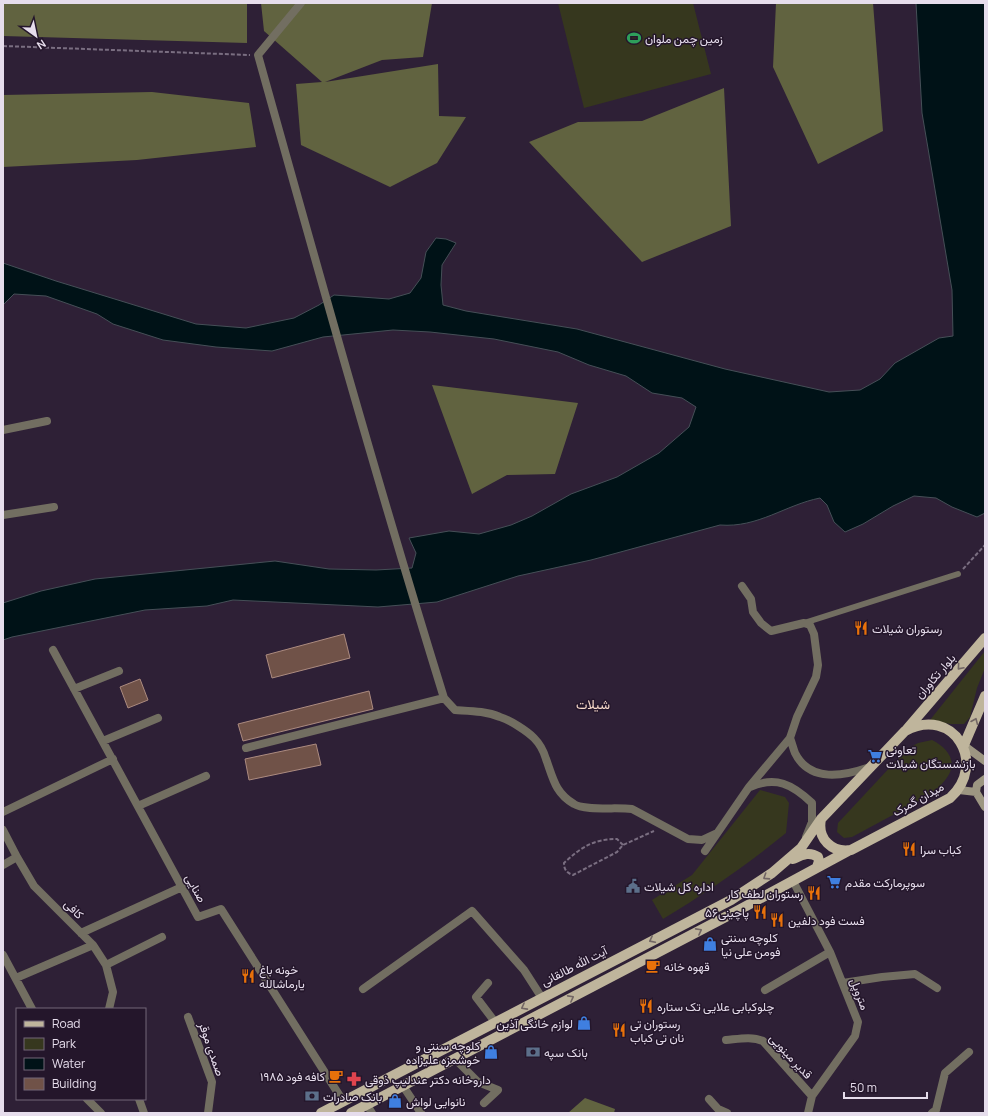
<svg xmlns="http://www.w3.org/2000/svg" width="988" height="1116" viewBox="0 0 988 1116" font-family="Manrope,Vazirmatn,sans-serif">
  <style>
    .green { fill: #36371e }
    .forest { fill: #616340 }
    .water { fill: #001217; stroke: #454f57 }
    .building { fill: #705248; stroke: #ac8b80 }
    .lines { fill: none; stroke-linecap: round; stroke-linejoin: round }
    .path { stroke: #7a6e81; stroke-width: 2; stroke-dasharray: 4 2; stroke-linecap: butt }
    .service { stroke: #726e61; stroke-width: 6 }
    .minor { stroke: #726e61; stroke-width: 8 }
    .secondary { stroke: #9d9682; stroke-width: 8 }
    .primary { stroke: #bfb59c; stroke-width: 10 }
    .oneway { stroke: #726664 }
    .labels { text-anchor: middle; dominant-baseline: central; stroke-width: 3; stroke-linejoin: round; paint-order: stroke }
    .poi-label { font-size: 12px; fill: #e6ddec; stroke: #24162b; text-anchor: start }
    .street-label { font-size: 12px; fill: #e6ddec; stroke: #24162b }
    .neighbourhood-label { font-size: 13px; fill: #f9dbcb; stroke: #24162b }
  </style>
  <rect width="100%" height="100%" fill="#2e2036"/>
  <!-- green -->
  <path class="green" d="M558 3H693L711 74 584 108Z
    M985 651V668L977 688 970 717 964 724H950L930 720Z
    M932 740C946 747 958 760 948 776 944 783 936 789 930 795L852 837 844 838 837 832 838 823 907 749 918 743Z
    M760 790 785 797 789 803 786 833C747 865 706 893 663 919L652 900 692 875Z"/>
  <!-- forest -->
  <path class="forest" d="M3 3H247V43L3 36Z
    M261 3H432L423 57 382 60 325 82 438 64 439 116 466 117 437 163 390 187 301 145 296 84 322 82 264 31Z
    M776 3H873L883 131 818 164 773 67Z
    M724 88 731 226 642 262 529 142 578 122 642 121Z
    M152 92 249 103 256 147 137 160 3 167V95Z
    M432 385 578 403 555 474 507 475 472 494Z
    M585 1098 615 1109 614 1113H568Z"/>
  <!-- water -->
  <path class="water" d="M916 3H985V513L977 517 952 507 936 498 914 496 893 506 863 524 845 532 834 522 827 505 820 498C785 505 758 528 720 525L591 560 518 576 437 602 378 607 233 600 207 606 145 610 12 637 3 640V603L41 591 95 579 275 561 329 569 376 570 412 568 416 553 409 538 449 531 479 534 511 525 532 516 571 494 617 477 659 453 689 427 696 407 682 398 652 393 626 376 589 365 558 352 494 339 430 332 393 330 323 337 272 351 216 347 163 340 113 324 97 314 46 296 14 294 3 305V263L56 281 196 324 246 328 294 318 319 305 334 295 389 299 410 293 421 278 426 252 436 238 446 239 456 243 442 265 441 285 443 305 466 311 577 329 725 369 829 392 860 390 880 379 895 363 939 338 953 336 952 290 922 113Z"/>
  <!-- building -->
  <path class="building" d="M344 634 350 658 272 678 266 655Z
    M140 679 148 700 128 708 120 687Z
    M369 691 373 709 243 741 238 724Z
    M316 744 321 765 249 780 245 759Z"/>
  <g class="lines">
    <!-- path -->
    <path class="path" d="M3 46 250 55
      M963 569 985 545
      M623 845 617 839C593 839 580 848 564 863 564 870 567 873 573 875L617 852 623 845 654 831"/>
    <!-- service -->
    <path class="service" d="M804 623 958 574"/>
    <!-- minor -->
    <path class="minor" d="M301 3 258 55C318 270 378 485 444 698
      M3 430 47 421
      M3 515 54 507
      M53 650 198 917 221 909 343 1101
      M74 689 119 671
      M790 738C792 743 793 748 795 753 810 783 844 776 870 767
      M103 741 158 718
      M246 748 444 698 455 710C470 711 486 711 500 717 510 720 527 731 534 738 539 743 544 752 546 759 553 778 555 793 574 804 585 811 617 807 632 809L688 839 702 840 717 833
      M750 787C776 776 792 784 812 803V822L806 837
      M138 806 206 776
      M3 812 113 759
      M3 830 17 857 34 886 93 945 106 965 113 992 109 1009
      M705 851 749 787 790 738 797 717 816 677 818 665 814 634 810 625 804 623 771 631 761 623 753 612 751 599 742 586
      M3 865 17 857
      M793 881 830 952 858 1022 855 1036 812 1096 808 1113
      M81 933 182 887
      M3 955 32 1009
      M106 965 162 937
      M16 978 93 945
      M488 983 476 997 495 1022
      M843 983 882 977 915 974 937 988
      M363 989 472 911 524 970 542 998
      M765 990 830 952
      M188 1017 212 1082 208 1113
      M726 1040C738 1039 752 1036 763 1041L812 1096
      M455 1059 478 1082 498 1090 484 1103
      M403 1086 421 1113
      M87 1099 101 1113
      M139 1099 144 1113
      M709 1099 718 1109 727 1113
      M367 1105 372 1113
      M932 1113 936 1110 945 1073 969 1052"/>
    <!-- secondary -->
    <path class="secondary" d="M966 747 985 761
      M959 790 976 792 985 807
      M976 792 977 785 985 779"/>
    <!-- primary -->
    <path class="primary" d="M907 729 985 638
      M964 745 985 696
      M793 859C802 855 809 851 818 857L819 861 817 867
      M321 1113 731 900 772 873 801 848 821 819 905 731C954 705 988 764 950 798L851 850C832 853 817 839 821 819
      M351 1113 737 911 848 851"/>
  </g>
  <!-- one-way arrows -->
  <defs><path id="oneway-chevron" d="M-2-3.5L2.5 0L-2 3.5" fill="none" stroke-width="1.6" stroke-linecap="round" stroke-linejoin="round"/></defs>
  <g class="oneway">
    <use href="#oneway-chevron" transform="translate(960 667) rotate(131)"/>
    <use href="#oneway-chevron" transform="translate(975 721) rotate(-67)"/>
    <use href="#oneway-chevron" transform="translate(766 877) rotate(147)"/>
    <use href="#oneway-chevron" transform="translate(699 931) rotate(-28)"/>
    <use href="#oneway-chevron" transform="translate(652 940) rotate(153)"/>
    <use href="#oneway-chevron" transform="translate(571 998) rotate(-28)"/>
    <use href="#oneway-chevron" transform="translate(524 1007) rotate(152)"/>
  </g>
  <!-- icons -->
  <defs>
    <symbol id="stadium-bare" viewBox="-9 -9 18 18"><path d="M0-5a6.5 5 0 1 0 0 10a6.5 5 0 1 0 0-10ZM-3.5-1.8h7v3.6h-7Z" fill="#2e9e5b" stroke="#24162b" stroke-width="2.5" paint-order="stroke"/></symbol>
    <symbol id="restaurant-bare" viewBox="-9 -9 18 18"><path d="M-5-6h1v4h1v-4h1v4h1v-4h1v5L-1.5 .5V6h-2V.5L-5-1ZM5-6V6H3V1.5H1.5Q1.5-4 5-6Z" fill="#e8710a" stroke="#24162b" stroke-width="2.5" paint-order="stroke"/></symbol>
    <symbol id="supermarket-bare" viewBox="-9 -9 18 18"><path d="M-6-5.5h2.5l.6 2H6L4.5 2H-2.5L-4.4-4H-6ZM-1.5 3.2a1.3 1.3 0 1 0 .1 0ZM3 3.2a1.3 1.3 0 1 0 .1 0Z" fill="#3f7fe0" stroke="#24162b" stroke-width="2.5" paint-order="stroke"/></symbol>
    <symbol id="civic-bare" viewBox="-9 -9 18 18"><path d="M-.6-6.5H3V-4.5H.6V-3L4-1V1h2V6H-6V1h2V-1L-.6-3ZM-1.2 2.5V6h2.4V2.5Z" fill="#5c6f8a" stroke="#24162b" stroke-width="2.5" paint-order="stroke"/></symbol>
    <symbol id="shop-bare" viewBox="-9 -9 18 18"><path d="M-5-2.5h2.3a2.7 3.5 0 0 1 5.4 0H5L5.5 6h-11ZM-1.5-2.5h3a1.5 2.3 0 0 0-3 0Z" fill="#3f7fe0" stroke="#24162b" stroke-width="2.5" paint-order="stroke"/></symbol>
    <symbol id="cafe-bare" viewBox="-9 -9 18 18"><path d="M-5.5-4.5H6V0H3Q3 3.5 0 3.5H-2.5Q-5.5 3.5-5.5 0ZM3-3.2v2h1.7v-2ZM-6 4.5H4V6H-6Z" fill="#e8710a" stroke="#24162b" stroke-width="2.5" paint-order="stroke"/></symbol>
    <symbol id="bank-bare" viewBox="-9 -9 18 18"><path d="M-6-4H6V4H-6ZM0-2.3a2.3 2.3 0 1 0 0 4.6a2.3 2.3 0 1 0 0-4.6Z" fill="#5c6f8a" stroke="#24162b" stroke-width="2.5" paint-order="stroke"/></symbol>
    <symbol id="pharmacy-bare" viewBox="-9 -9 18 18"><path d="M-2-6h4v4h4v4h-4v4h-4v-4h-4v-4h4Z" fill="#e0444e" stroke="#24162b" stroke-width="2.5" paint-order="stroke"/></symbol>
  </defs>
  <g fill-rule="evenodd">
    <use href="#stadium-bare" x="624" y="28" width="20" height="20"/>
    <use href="#restaurant-bare" x="851" y="618" width="20" height="20"/>
    <use href="#supermarket-bare" x="865" y="746" width="20" height="20"/>
    <use href="#restaurant-bare" x="899" y="839" width="20" height="20"/>
    <use href="#supermarket-bare" x="824" y="872" width="20" height="20"/>
    <use href="#civic-bare" x="623" y="876" width="20" height="20"/>
    <use href="#restaurant-bare" x="804" y="883" width="20" height="20"/>
    <use href="#restaurant-bare" x="750" y="902" width="20" height="20"/>
    <use href="#restaurant-bare" x="767" y="910" width="20" height="20"/>
    <use href="#shop-bare" x="700" y="934" width="20" height="20"/>
    <use href="#cafe-bare" x="643" y="956" width="20" height="20"/>
    <use href="#restaurant-bare" x="238" y="966" width="20" height="20"/>
    <use href="#restaurant-bare" x="636" y="996" width="20" height="20"/>
    <use href="#shop-bare" x="574" y="1013" width="20" height="20"/>
    <use href="#restaurant-bare" x="609" y="1020" width="20" height="20"/>
    <use href="#shop-bare" x="481" y="1042" width="20" height="20"/>
    <use href="#bank-bare" x="523" y="1042" width="20" height="20"/>
    <use href="#cafe-bare" x="326" y="1066" width="20" height="20"/>
    <use href="#pharmacy-bare" x="344" y="1069" width="20" height="20"/>
    <use href="#bank-bare" x="302" y="1086" width="20" height="20"/>
    <use href="#shop-bare" x="385" y="1091" width="20" height="20"/>
  </g>
  <g class="labels">
    <!-- poi labels -->
    <g class="poi-label">
      <text x="645" y="38">زمین چمن ملوان</text>
      <text x="872" y="628">رستوران شیلات</text>
      <text x="886" y="749">تعاونی<tspan x="886" dy="14">بازنشستگان شیلات</tspan></text>
      <text x="920" y="849">کباب سرا</text>
      <text x="845" y="882">سوپرمارکت مقدم</text>
      <text x="644" y="886">اداره کل شیلات</text>
      <text x="803" y="893" text-anchor="end">رستوران لطف کار</text>
      <text x="749" y="912" text-anchor="end">پاچینی۵۶</text>
      <text x="788" y="920">فست فود دلفین</text>
      <text x="721" y="937">کلوچه سنتی<tspan x="721" dy="14">فومن علی نیا</tspan></text>
      <text x="664" y="966">قهوه خانه</text>
      <text x="259" y="969">خونه باغ<tspan x="259" dy="14">یارماشالله</tspan></text>
      <text x="657" y="1006">چلوکبابی علایی تک ستاره</text>
      <text x="573" y="1023" text-anchor="end">لوازم خانگی آذین</text>
      <text x="630" y="1023">رستوران تی<tspan x="630" dy="14">نان تی کباب</tspan></text>
      <text x="480" y="1045" text-anchor="end">کلوچه سنتی و<tspan x="480" dy="14">خوشمزه علیزاده</tspan></text>
      <text x="544" y="1052">بانک سپه</text>
      <text x="325" y="1076" text-anchor="end">کافه فود ۱۹۸۵</text>
      <text x="365" y="1079">داروخانه دکتر عندلیپ ذوقی</text>
      <text x="323" y="1096">بانک صادرات</text>
      <text x="406" y="1101">نانوایی لواش</text>
    </g>
    <!-- street labels -->
    <g class="street-label">
      <text transform="translate(935 676) rotate(-49)">بلوار تکاوران</text>
      <text transform="translate(918 799) rotate(-29)">میدان گمرک</text>
      <text transform="translate(196 888) rotate(61)">صنایی</text>
      <text transform="translate(74 909) rotate(45)">کافی</text>
      <text transform="translate(574 966) rotate(-27)">آیت الله طالقانی</text>
      <text transform="translate(860 994) rotate(69)">متروپل</text>
      <text transform="translate(212 1049) rotate(71)">صمدی موقر</text>
      <text transform="translate(791 1056) rotate(47)">قدیر مینویی</text>
    </g>
    <!-- neighbourhood labels -->
    <g class="neighbourhood-label">
      <text x="593" y="704">شیلات</text>
    </g>
  </g>
  <!-- border -->
  <rect width="988" height="1116" fill="none" stroke="#e6ddec" stroke-width="8"/>
  <!-- legend -->
  <rect x="16" y="1008" width="130" height="92" fill="#24162b" stroke="#726678"/>
  <rect x="24" y="1021" width="20" height="6" fill="#bfb59c" stroke="#726678"/>
  <text x="52" y="1028" font-size="12" fill="#e6ddec">Road</text>
  <rect x="24" y="1038" width="20" height="12" fill="#36371e" stroke="#726678"/>
  <text x="52" y="1048" font-size="12" fill="#e6ddec">Park</text>
  <rect x="24" y="1058" width="20" height="12" fill="#001217" stroke="#726678"/>
  <text x="52" y="1068" font-size="12" fill="#e6ddec">Water</text>
  <rect x="24" y="1078" width="20" height="12" fill="#705248" stroke="#726678"/>
  <text x="52" y="1088" font-size="12" fill="#e6ddec">Building</text>
  <!-- north arrow -->
  <g transform="translate(36 36) rotate(147)" stroke="#24162b" stroke-width="3" paint-order="stroke">
  <path d="M0-3L7 15L0 10L-7 15Z" fill="#e6ddec"/>
  <text y="-6" font-size="11" font-weight="bold" text-anchor="middle" fill="#e6ddec">N</text>
  </g>
  <!-- scale -->
  <path d="M844 1092v6h83v-6" fill="none" stroke="#e6ddec" stroke-width="2"/>
  <text x="850" y="1092" font-size="12" fill="#e6ddec" stroke="#24162b" stroke-width="3" paint-order="stroke">50 m</text>
</svg>
